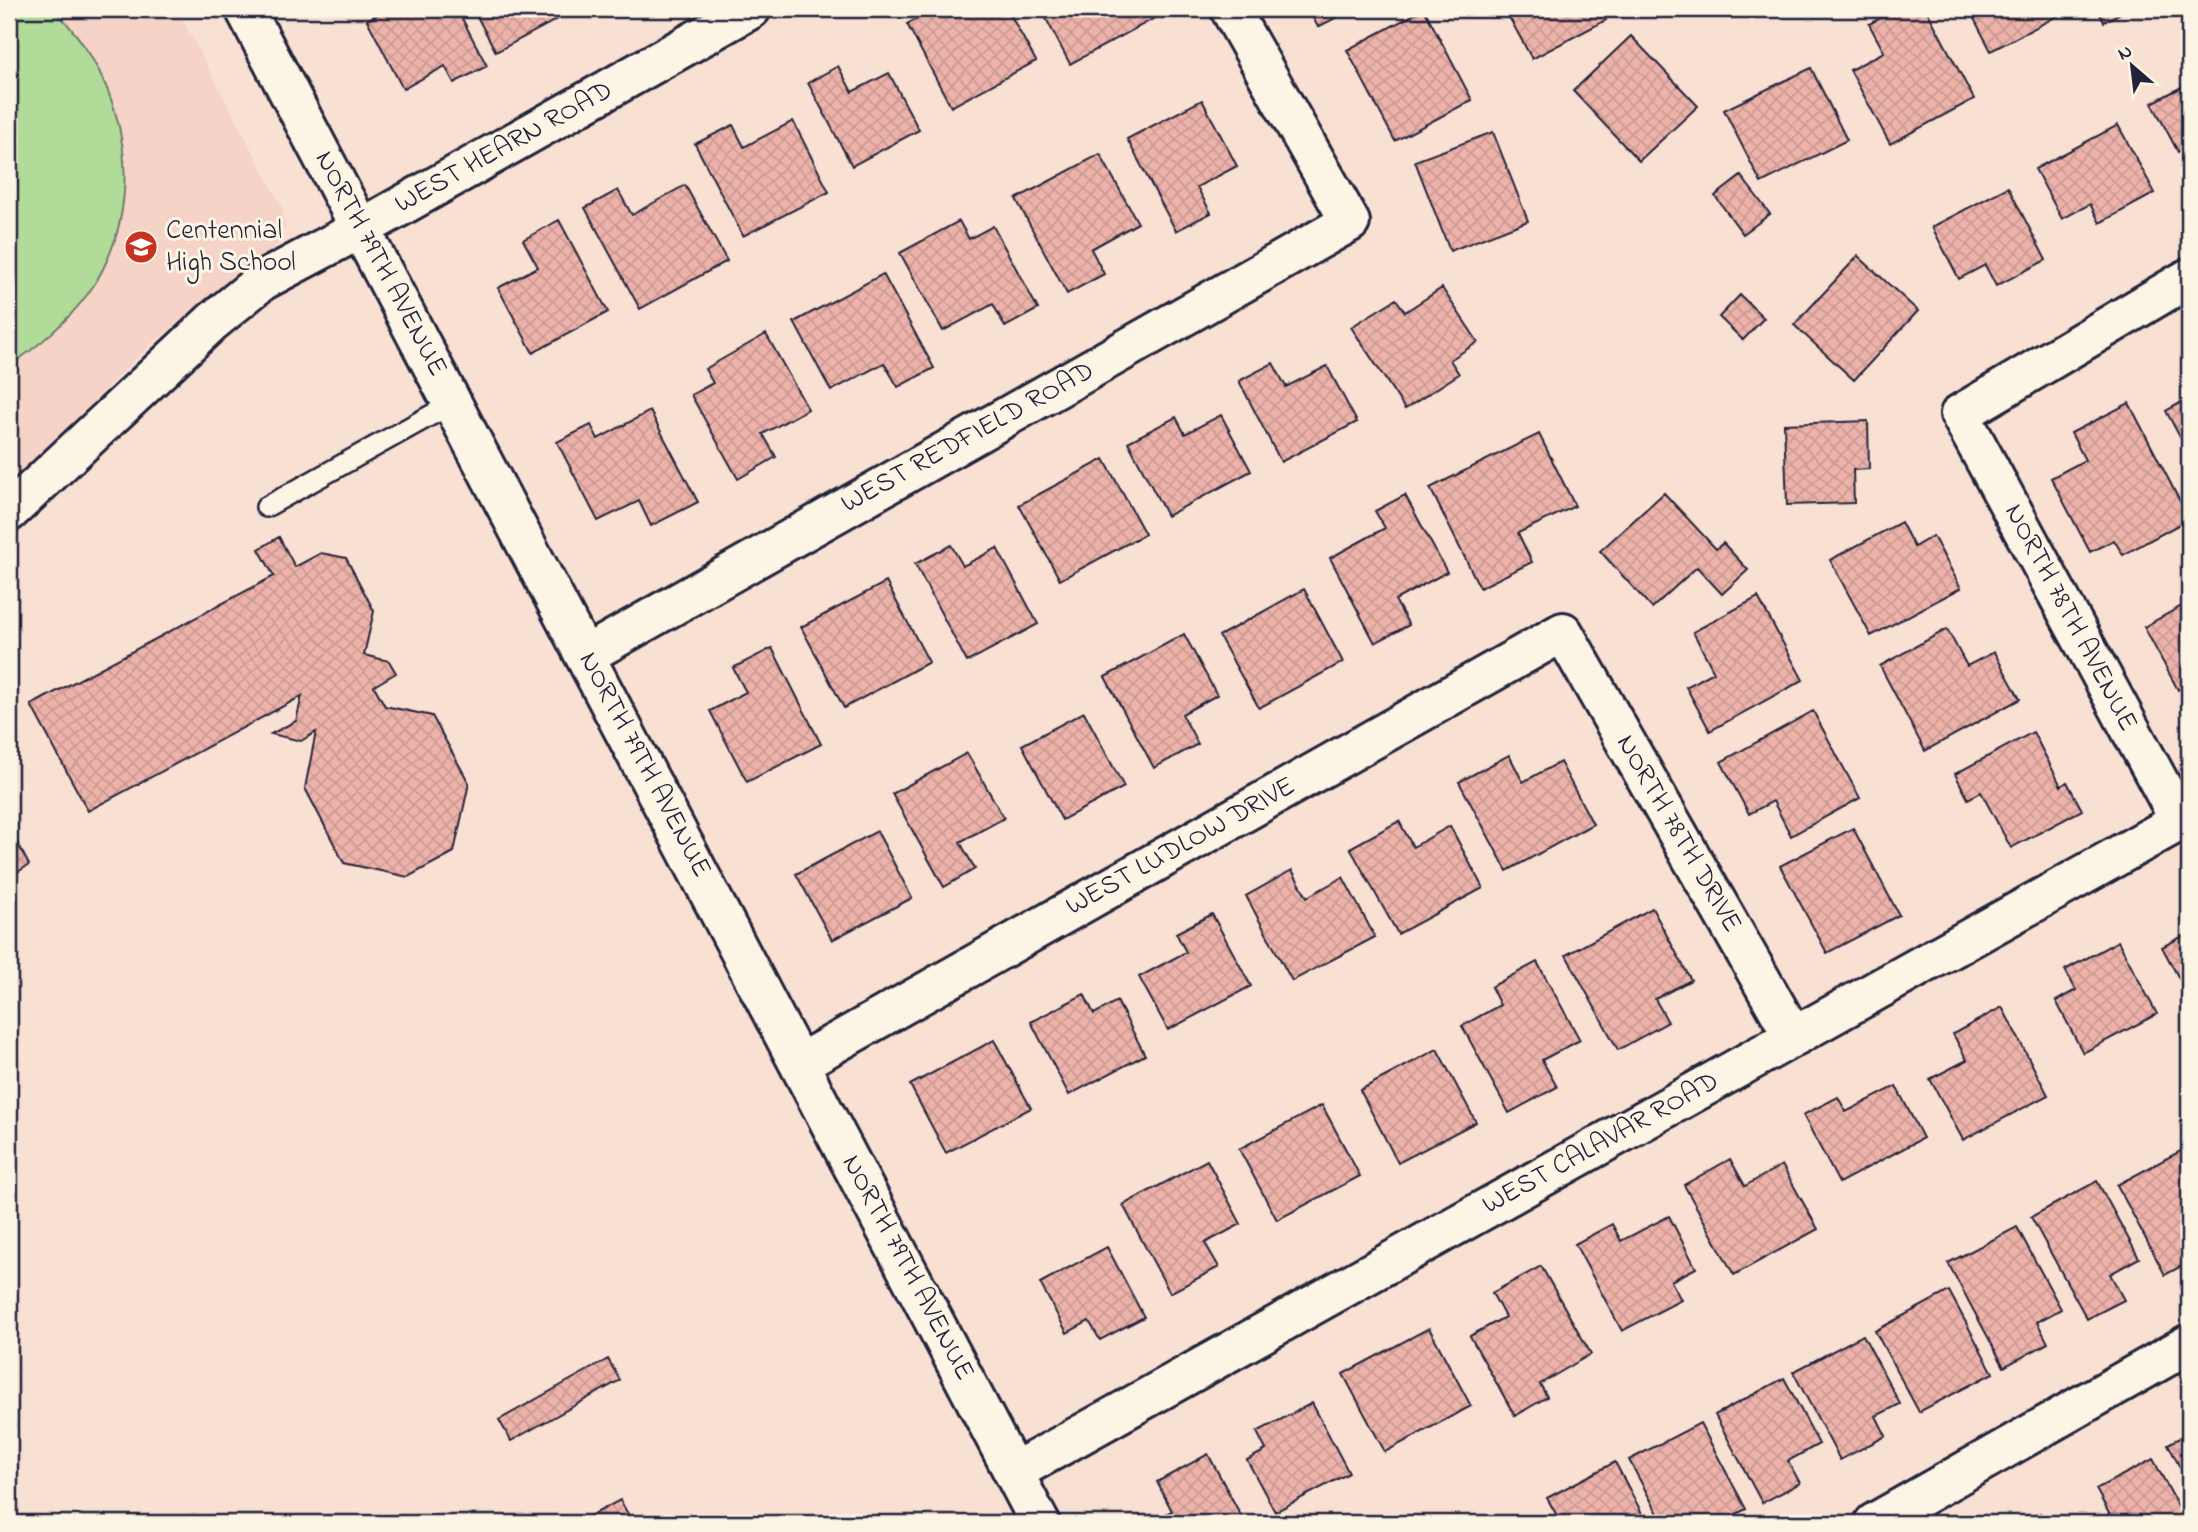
<svg xmlns="http://www.w3.org/2000/svg" width="2198" height="1532" viewBox="0 0 2198 1532" font-family="'Indie Flower',sans-serif">
  <style>
    .built { fill: #f5d3c7 }
    .grass { fill: #b1db98; stroke: #6a7e6a; stroke-width: 2 }
    .building { fill: url(#building-cross-hatch); stroke: #22223b; stroke-width: 2 }
    .lines { fill: none; stroke-linecap: round; stroke-linejoin: round }
    .service-casing { stroke: #22223b; stroke-width: 24 }
    .minor-casing { stroke: #22223b; stroke-width: 44 }
    .tertiary-casing { stroke: #22223b; stroke-width: 44 }
    .service { stroke: #fcf5e5; stroke-width: 19 }
    .minor { stroke: #fcf5e5; stroke-width: 38 }
    .tertiary { stroke: #fcf5e5; stroke-width: 38 }
    .labels { text-anchor: middle; dominant-baseline: central; stroke-width: 6; stroke-linejoin: round; paint-order: stroke }
    .street-label { font-size: 28px; fill: #22223b; stroke: #fcf5e5 }
    .poi-label { font-size: 28px; fill: #22223b; stroke: #fcf5e5; text-anchor: start }
  </style>
  <defs>
    <pattern id="building-cross-hatch" width="8" height="8" patternUnits="userSpaceOnUse" patternTransform="scale(1.75)"><rect width="8" height="8" fill="#edb3aa"/><path d="M0 0l8 8M0 8l8-8" fill="none" stroke="#cb9a93"/></pattern>
  </defs>
  <rect width="100%" height="100%" fill="#f8e1d3"/>
  <filter id="ink" filterUnits="userSpaceOnUse"><feTurbulence type="fractalNoise" baseFrequency=".0143" numOctaves="2"/><feDisplacementMap in="SourceGraphic" scale="14" xChannelSelector="R" yChannelSelector="G"/><feConvolveMatrix kernelMatrix="1 2 1 2 8 2 1 2 1" color-interpolation-filters="sRGB"/></filter>
  <g filter="url(#ink)">
    <!-- built -->
    <path class="built" d="M9 9H177L282 207 285 225 281 241 268 254 237 275 149 346 9 484Z"/>
    <!-- grass -->
    <path class="grass" d="M9 9H53C129 81 151 207 87 295 65 324 39 346 9 366Z"/>
    <!-- building -->
    <path class="building" d="M388 9H457L487 66 454 83 445 66 403 89 367 20Z
      M473 9H569L571 12 496 52Z
      M936 9H960L963 15 973 9H1007L1036 61 951 107 907 24Z
      M1041 9H1152L1157 17 1070 64Z
      M1308 9H1353L1318 27Z
      M1424 9 1472 100 1395 141 1347 50Z
      M1520 9H1600L1606 20 1532 59 1508 15Z
      M1898 9H1926L1974 99 1890 144 1850 70 1884 52 1869 24Z
      M1969 9H2063L2065 12 1991 51Z
      M2097 9H2128L2104 22Z
      M1631 36 1698 106 1639 161 1573 91Z
      M838 66 852 92 889 73 919 130 852 166 808 83Z
      M1811 68 1847 140 1761 183 1724 110Z
      M2189 83V145L2178 152 2152 103Z
      M1202 100 1237 166 1197 187 1211 213 1176 231 1127 139Z
      M793 121 829 192 743 236 695 144 733 125 744 147Z
      M2118 125 2155 193 2100 223 2090 204 2062 219 2035 169Z
      M1493 132 1528 221 1450 251 1415 161Z
      M1100 154 1138 223 1091 249 1104 274 1067 294 1016 199Z
      M1741 176 1770 214 1743 234 1715 196Z
      M685 185 727 261 640 309 585 208 618 190 632 215Z
      M2008 187 2046 260 1996 286 1985 265 1959 279 1932 227Z
      M559 220 608 312 533 353 498 288 538 267 523 240Z
      M959 221 969 239 993 226 1038 309 1005 327 993 304 943 331 900 253Z
      M1858 256 1918 311 1854 380 1794 325Z
      M883 274 934 368 898 387 884 363 831 391 794 322Z
      M1442 288 1478 342 1450 360 1459 374 1405 409 1351 327 1396 299 1405 312Z
      M1740 295 1764 318 1743 340 1719 317Z
      M766 334 808 409 763 434 776 457 738 479 691 395 713 383 705 369Z
      M1273 363 1286 387 1327 366 1357 422 1281 462 1239 381Z
      M2189 398V454L2166 411Z
      M2129 403 2189 519 2123 555 2114 540 2090 552 2051 478 2085 460 2071 433Z
      M650 411 698 502 651 526 639 501 598 521 557 442 591 425 598 439Z
      M1221 415 1251 471 1167 516 1128 442 1176 417 1185 434Z
      M1868 421 1869 469 1853 470 1854 503 1787 505 1784 424Z
      M1539 434 1575 506 1518 533 1532 562 1480 588 1430 488Z
      M1104 459 1145 534 1060 580 1019 505Z
      M1664 493 1716 549 1723 543 1748 570 1722 594 1697 567 1652 608 1600 551Z
      M1405 495 1447 572 1395 600 1409 625 1375 643 1330 558 1385 528 1375 511Z
      M1901 522 1914 547 1933 536 1961 588 1871 636 1830 560Z
      M279 537 295 567 321 553 346 558 374 611 364 655 389 661 396 673 374 686 385 706 432 716 469 783 454 852 408 877 344 863 305 788 316 732 301 741 271 734 296 721 302 696 88 811 31 705 274 576 259 549Z
      M951 545 963 566 997 548 1038 624 967 662 915 564Z
      M886 582 929 662 844 708 801 627Z
      M1304 589 1343 662 1259 708 1219 636Z
      M1758 597 1803 680 1710 731 1686 687 1714 672 1693 632Z
      M2189 602V684L2178 690 2144 627Z
      M1947 629 1967 666 1994 652 2020 699 1925 751 1880 666Z
      M1184 634 1217 695 1182 714 1198 744 1154 768 1105 677Z
      M772 648 821 744 747 782 710 711 746 692 733 668Z
      M1813 711 1860 798 1791 836 1773 801 1749 814 1721 762Z
      M1084 712 1124 787 1062 820 1022 745Z
      M2033 732 2061 786 2067 782 2082 810 2011 848 1981 792 1968 799 1955 774Z
      M967 753 1004 818 960 842 975 869 944 887 892 794Z
      M1509 755 1523 782 1560 762 1593 824 1507 871 1459 782Z
      M1399 821 1413 847 1450 826 1483 888 1398 934 1350 848Z
      M9 827 29 865 9 877Z
      M1853 828 1899 915 1827 953 1780 866Z
      M877 831 912 898 832 940 796 874Z
      M1292 870 1307 897 1343 877 1375 937 1292 981 1246 896Z
      M1652 908 1691 980 1655 999 1668 1022 1618 1050 1566 955Z
      M1212 914 1251 986 1168 1030 1139 977 1186 952 1176 933Z
      M2189 933V997L2162 947Z
      M2118 941 2157 1014 2083 1053 2056 1001 2076 990 2065 970Z
      M1537 962 1580 1040 1542 1060 1557 1087 1509 1113 1462 1026 1500 1005 1491 987Z
      M1084 994 1094 1014 1117 1001 1145 1055 1069 1095 1031 1022Z
      M2002 1007 2048 1095 1963 1140 1930 1079 1967 1060 1953 1034Z
      M994 1040 1031 1108 946 1153 910 1085Z
      M1437 1049 1476 1122 1398 1163 1360 1090Z
      M1896 1086 1923 1138 1839 1183 1803 1115 1838 1097 1846 1112Z
      M1322 1105 1360 1176 1277 1220 1239 1149Z
      M2186 1148 2189 1154V1262L2165 1275 2117 1185Z
      M1730 1159 1745 1186 1782 1165 1818 1229 1734 1275 1684 1185Z
      M1207 1160 1241 1224 1205 1243 1219 1267 1170 1293 1123 1205Z
      M2097 1181 2139 1258 2110 1274 2124 1300 2087 1319 2031 1217Z
      M1669 1216 1696 1268 1671 1281 1681 1300 1622 1331 1575 1244 1612 1224 1621 1241Z
      M2017 1227 2061 1309 2037 1322 2048 1343 2004 1367 1948 1263Z
      M1107 1247 1144 1317 1100 1340 1089 1321 1067 1333 1040 1283Z
      M1541 1266 1591 1354 1540 1384 1547 1397 1515 1416 1470 1336 1505 1317 1492 1293Z
      M1949 1291 1993 1373 1919 1412 1875 1331Z
      M1429 1328 1471 1406 1385 1452 1343 1374Z
      M1863 1335 1900 1404 1876 1416 1886 1436 1840 1460 1793 1372Z
      M608 1359 620 1380 511 1441 499 1420Z
      M1784 1378 1819 1444 1788 1461 1800 1483 1762 1503 1715 1415Z
      M1312 1403 1349 1473 1275 1512 1247 1460 1266 1450 1257 1432Z
      M1700 1423 1746 1509 1719 1523H1663L1629 1460Z
      M2189 1433V1485L2168 1444Z
      M1208 1454 1245 1523H1148L1172 1511 1157 1482Z
      M2153 1459 2187 1523H2114L2096 1489Z
      M1615 1462 1647 1523H1561L1547 1498Z
      M620 1500 633 1523H577Z
      M2040 1513 2045 1523H2021Z"/>
    <g class="lines">
      <defs>
        <path id="service" d="M266 507 453 403"/>
        <path id="minor" d="M9 512 212 322 262 281 362 228 751 9
          M586 655 1350 222 1230 9
          M2180 821 1960 414 2189 278
          M800 1063 1563 632 1793 1036
          M1014 1472 2189 816
          M1874 1523 2189 1344"/>
        <path id="tertiary" d="M245 9 1040 1523"/>
      </defs>
      <!-- service casing -->
      <use href="#service" class="service-casing"/>
      <!-- minor casing -->
      <use href="#minor" class="minor-casing"/>
      <!-- tertiary casing -->
      <use href="#tertiary" class="tertiary-casing"/>
      <!-- service -->
      <use href="#service" class="service"/>
      <!-- minor -->
      <use href="#minor" class="minor"/>
      <!-- tertiary -->
      <use href="#tertiary" class="tertiary"/>
    </g>
  </g>
  <!-- icons -->
  <defs>
    <symbol id="school-disc" viewBox="-11 -11 22 22"><circle r="9.5" fill="#c8321e" stroke="#fcf5e5"/><path d="M0-5L7-2L0 1L-7-2ZM-4 1L0 2.5L4 1V4Q0 6-4 4Z" fill="#fff"/></symbol>
  </defs>
  <g fill-rule="evenodd">
    <use href="#school-disc" x="122" y="228" width="38" height="38"/>
  </g>
  <g class="labels">
    <!-- street labels -->
    <g class="street-label">
      <text transform="translate(504 148) rotate(-29)">WEST HEARN ROAD</text>
      <text transform="translate(380 264) rotate(62)">NORTH 79TH AVENUE</text>
      <text transform="translate(968 438) rotate(-29)">WEST REDFIELD ROAD</text>
      <text transform="translate(2070 618) rotate(62)">NORTH 78TH AVENUE</text>
      <text transform="translate(644 765) rotate(62)">NORTH 79TH AVENUE</text>
      <text transform="translate(1678 834) rotate(60)">NORTH 78TH DRIVE</text>
      <text transform="translate(1181 847) rotate(-29)">WEST LUDLOW DRIVE</text>
      <text transform="translate(1601 1144) rotate(-29)">WEST CALAVAR ROAD</text>
      <text transform="translate(907 1268) rotate(62)">NORTH 79TH AVENUE</text>
    </g>
    <!-- poi labels -->
    <g class="poi-label">
      <text x="166" y="231">Centennial<tspan x="166" dy="32">High School</tspan></text>
    </g>
  </g>
  <!-- margin -->
  <rect width="2198" height="1532" fill="none" stroke="#fcf5e5" stroke-width="35"/>
  <rect x="18" y="18" width="2163" height="1497" fill="none" stroke="#22223b" stroke-width="2.5" filter="url(#ink)"/>
  <!-- north arrow -->
  <g transform="translate(2132 66) rotate(332)" stroke="#fcf5e5" stroke-width="5" paint-order="stroke">
  <path d="M0-5L12 26L0 18L-12 26Z" fill="#22223b"/>
  <text y="-10" font-size="19" font-weight="bold" text-anchor="middle" fill="#22223b">N</text>
  </g>
</svg>
